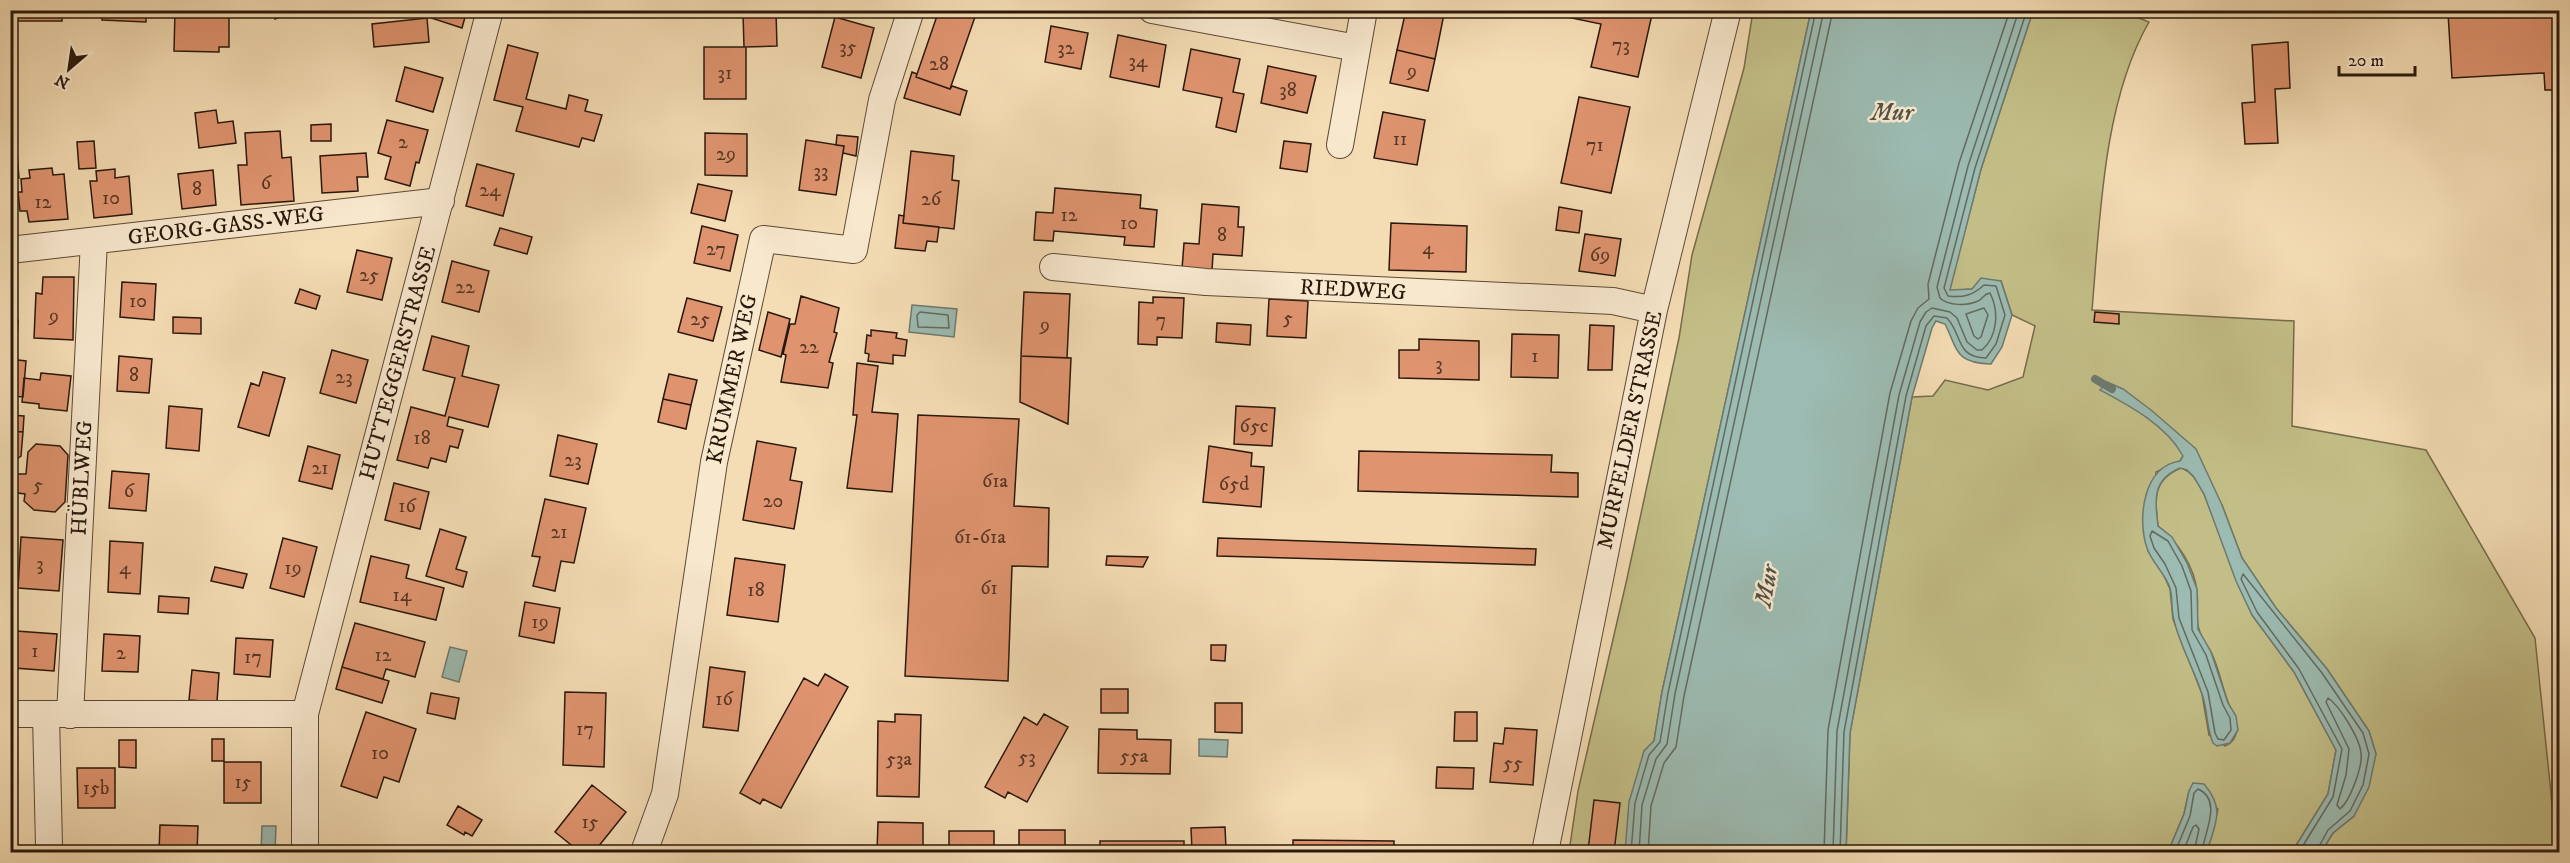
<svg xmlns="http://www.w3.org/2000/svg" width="2570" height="863" viewBox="0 0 2570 863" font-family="'IM FELL DW Pica',serif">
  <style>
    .green { fill: #c3be87; stroke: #766b4a; stroke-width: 1.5 }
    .water { fill: #9cbbb2; stroke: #6e7a70; stroke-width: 1.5 }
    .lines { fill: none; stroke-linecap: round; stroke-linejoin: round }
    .shore { stroke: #636a5f; stroke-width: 1.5 }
    .stream { stroke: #6e7a70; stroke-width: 8 }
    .building { fill: #df946f; stroke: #2a180c; stroke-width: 1.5 }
    .minor-casing { stroke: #5c4936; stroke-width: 28 }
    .minor { stroke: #f8e8ce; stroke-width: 26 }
    .labels { text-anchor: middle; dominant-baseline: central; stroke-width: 5; stroke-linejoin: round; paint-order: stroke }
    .number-label { font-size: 20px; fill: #573725 }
    .street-label { font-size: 22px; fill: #2a180c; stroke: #f8e8ce }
    .water-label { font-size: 24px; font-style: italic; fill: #525146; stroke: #f8e8ce }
  </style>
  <rect width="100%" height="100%" fill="#f4dcb4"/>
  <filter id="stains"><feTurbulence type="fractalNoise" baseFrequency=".00333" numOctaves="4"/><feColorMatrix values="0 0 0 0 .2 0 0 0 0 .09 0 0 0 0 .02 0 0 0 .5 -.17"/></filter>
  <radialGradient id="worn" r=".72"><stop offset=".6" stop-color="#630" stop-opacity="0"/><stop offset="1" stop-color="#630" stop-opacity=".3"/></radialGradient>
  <!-- green -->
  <path class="green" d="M1753 11H1811L1662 692 1654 741 1644 751 1627 852H1569L1578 791 1626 583 1679 338 1692 255 1744 68Z
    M2033 11H2122L2149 22C2103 102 2100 218 2092 310L2294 321 2292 426 2426 450 2535 638 2557 852H2321L2333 833 2354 816 2376 754 2369 731 2327 669 2276 608 2242 558 2222 505 2183 456 2180 461 2156 472 2148 551 2160 567 2170 589 2173 619 2202 694 2209 735 2225 746C2245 737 2234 716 2228 702 2222 686 2219 669 2212 654 2208 645 2201 638 2199 629 2195 618 2199 604 2197 592 2195 568 2177 540 2158 526 2155 499 2152 480 2181 468 2193 472 2198 483 2204 494L2252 615 2294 672 2336 750 2328 794 2292 852H2207L2218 809 2189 791 2184 814 2168 852H1846L1850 733 1912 397 1933 396 1945 380 1988 390 2023 377 2035 326 2012 315 2001 281 1972 289 1949 291 1981 169Z"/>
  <!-- water -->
  <path class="water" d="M1811 11H2033L1981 169 1950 290 1972 289 1981 278 2001 281 2012 315 2002 347 1991 364C1955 363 1958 350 1945 324L1936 321 1932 328 1912 397 1850 733 1846 852H1625L1629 802 1644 751 1654 741 1662 692Z
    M912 305 957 309 954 337 909 332Z
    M2107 382 2123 389 2151 410 2196 449 2222 505 2242 558 2276 608 2327 669 2369 731 2376 754 2369 787 2354 816 2333 833 2321 852H2292L2328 794 2336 750 2294 672 2252 615 2236 581 2204 494 2194 477 2187 470 2180 468C2152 480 2155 499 2158 526L2172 537 2187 563 2197 589 2198 629 2211 652 2228 703 2236 716 2238 730 2230 743 2217 746 2213 743C2206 727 2208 710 2202 694 2194 669 2180 646 2174 620 2171 610 2173 599 2170 588 2165 573 2152 563 2147 548 2137 519 2143 466 2180 461L2183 456C2166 425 2130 406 2100 390Z
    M450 647 467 651 459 682 442 677Z
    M1199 739 1228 740 1227 757 1199 756Z
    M2193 783 2204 784C2226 810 2215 823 2207 852H2168L2184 814 2189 791Z
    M262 826H276L275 852H261Z"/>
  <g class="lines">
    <!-- shore -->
    <path class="shore" d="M1984 308 1988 315 1981 337 1978 339 1974 336 1966 314Z
      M920 312 948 315 949 328 918 327 917 315Z
      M2152 531 2168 541 2182 566 2191 591 2192 630 2206 655 2223 705 2230 718 2231 730 2224 740 2218 739 2215 733 2208 692 2179 618 2176 588 2165 564 2154 548 2150 536Z
      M2328 698C2340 706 2360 739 2361 753 2363 766 2350 801 2340 809L2337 805 2346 775 2349 749 2326 702Z
      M1631 852 1635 803 1649 755 1660 742 1668 693 1816 10
      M1639 852 1642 805 1656 759 1667 744 1675 694 1824 10
      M1648 852 1651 806 1664 763 1676 747 1684 696 1833 10
      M1824 852 1828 730 1890 393 1911 321 1918 308 1929 299 1928 284 1959 163 2010 10
      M1833 852 1837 731 1899 395 1920 322 1926 312 1932 308 1950 312 1957 318 1967 342 1977 350H1982C1998 336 1999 311 1990 293 1983 294 1984 298 1978 301 1967 306 1948 306 1940 298L1937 287 1968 166 2019 10
      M1840 852 1844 732 1906 396 1926 326 1934 316 1947 318C1963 335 1955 357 1986 358L1996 344 2005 315 1996 286 1984 285C1973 295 1964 298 1948 296L1944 288 1975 168 2027 10
      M2175 852 2190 816 2194 793 2198 789C2223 800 2204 833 2202 852
      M2183 852 2193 827 2196 825 2199 829 2194 852
      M2299 852 2333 797 2342 749 2299 669 2257 612 2241 579 2243 574 2322 673 2363 733 2369 754 2363 785 2350 811 2328 830 2316 852"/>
    <!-- stream -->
    <path class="stream" d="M2095 379 2112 389"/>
  </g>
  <!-- building -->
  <path class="building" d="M10 10H62V21H14V17H10Z
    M102 10H146V22L102 20Z
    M272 10H298L275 19Z
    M416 10H467L462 28 416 13Z
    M939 10H966L976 14 950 89 916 77Z
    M1406 10H1426L1444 14 1435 59 1397 50Z
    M1564 10H1653L1638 77 1591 67 1601 24 1562 16Z
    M2487 10H2560V90H2545L2544 73 2452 78 2448 13Z
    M175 11 221 12V17H229V47H219V52L174 51Z
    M776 12 777 46 744 47 743 13Z
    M835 17 874 28 861 78 822 67Z
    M427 18 429 42 374 47 372 24Z
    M1051 26 1088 33 1081 69 1045 62Z
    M1118 35 1166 45 1159 87 1110 77Z
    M2288 42 2290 88 2275 89 2278 143 2245 144 2242 103 2255 102 2252 45Z
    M508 45 538 53 526 99 566 109 569 95 588 100 585 111 602 115 594 141 582 138 579 147 516 131 523 107 494 100Z
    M704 47H746V99H704Z
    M1191 49 1240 59 1233 92 1244 94 1236 132 1216 127 1222 98 1183 90Z
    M1397 50 1435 59 1428 91 1390 83Z
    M1268 66 1316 76 1307 113 1261 103Z
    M405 67 443 78 433 112 396 101Z
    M912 72 917 74 916 77 950 89 952 86 967 91 960 115 904 98Z
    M1579 97 1630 107 1611 193 1561 183Z
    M216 110 218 123 233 121 236 143 199 148 195 113Z
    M1383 112 1425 120 1417 165 1374 158Z
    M387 120 428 130 419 163 416 162 410 186 385 179 391 157 378 153Z
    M331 124V141H311V125Z
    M280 131 282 158 291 157 294 201 241 205 238 165H247L245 133Z
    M705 133 747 134V176L705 175Z
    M837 135 858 137 856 156 843 153 844 146 836 145Z
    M806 140 844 146 836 195 799 190Z
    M94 141 96 168 79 169 77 142Z
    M1284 141 1311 144 1307 172 1280 168Z
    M911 151 954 156 952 180 959 181 954 229 903 223Z
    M17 153 19 178 10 179V154Z
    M366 153 368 177H357L358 191 322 193 320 156Z
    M477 164 514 174 503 216 466 206Z
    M52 168 53 175 64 174 68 219 29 222 27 211H20L18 192H22L21 179 30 178 29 170Z
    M115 169V178L129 176 132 214 94 218 90 181H97L96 171Z
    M213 170 216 205 182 209 178 174Z
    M698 184 732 191 725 221 691 213Z
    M1055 188 1141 195 1140 208 1157 210 1154 247 1124 245 1125 237 1054 231 1053 241 1034 240 1036 212 1053 213Z
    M1202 204 1239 207 1238 227H1244L1242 256 1213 254 1212 271 1182 269 1184 243 1199 244Z
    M1559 207 1582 211 1579 233 1556 230Z
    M899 215 904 216 903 223 939 227 937 242 927 241 925 251 895 248Z
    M1391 223 1467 226 1466 272 1389 270Z
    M702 226 738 235 730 271 694 263Z
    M500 228 532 237 527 254 494 245Z
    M1585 234 1621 239 1615 276 1579 271Z
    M357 250 392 258 382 300 347 292Z
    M452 261 489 271 479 312 442 302Z
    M43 277H74L73 340 34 338 36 293 42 294Z
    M122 282 156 284 154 320 120 317Z
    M300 289 320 296 316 309 295 303Z
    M1024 292 1070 294 1067 358 1021 356Z
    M801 296 839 308 834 332 837 333 829 362 833 363 828 388 781 382 786 355 783 354 790 324H795Z
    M1153 297 1184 298 1182 338 1157 337V345L1138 344 1139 302 1153 303Z
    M687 298 722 307 713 341 678 332Z
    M1269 299 1308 301 1306 338 1267 336Z
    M768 312 790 319 781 357 759 350Z
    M2095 312 2119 314V324L2094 322Z
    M173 317 201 318V334L173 333Z
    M10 319 18 320 17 340 10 339Z
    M1217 323 1251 325 1250 345 1216 342Z
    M1590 325 1614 326 1612 370H1588Z
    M871 330 897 333 896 338 907 340 905 356 893 355V364L868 361 869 354 865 353 867 335 871 336Z
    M1512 334 1559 335 1558 378 1511 377Z
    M432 336 469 346 462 376 499 385 488 427 449 417 447 426 463 430 458 448 450 446 446 462 431 458 428 468 397 460 411 407 445 416 455 378 423 370Z
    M1419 339 1479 341V380L1399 378V350H1419Z
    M332 350 368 360 356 403 320 393Z
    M119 356 152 359 149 393 117 391Z
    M1021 356 1071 358 1068 424 1020 402Z
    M10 359 26 361 23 397 13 396 12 405Z
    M857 363 878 366 872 412 898 414 892 492 847 488 857 415H853Z
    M263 372 285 378 269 436 238 427 251 383 259 386Z
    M41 373 71 376 67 411 39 408V404L22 402 24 378 40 380Z
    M669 374 697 380 691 405 663 399Z
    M663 399 691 405 686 429 658 422Z
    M169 406 202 409 199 451 166 448Z
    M1236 406 1275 408 1272 446 1234 444Z
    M10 415 24 416 23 432 10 431Z
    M918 415 1019 419 1014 506 1049 508 1048 567 1012 566 1008 681 905 676Z
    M10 431 23 432 21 456 14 461 10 460Z
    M558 435 597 444 588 484 550 476Z
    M757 441 796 448 790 480 802 482 794 529 743 520Z
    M36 444 60 446 68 455 65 502 55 512 34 510 24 501 25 494 10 492 11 474H26L28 452Z
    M308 446 340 455 332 489 299 481Z
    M1209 446 1252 453 1251 466 1264 467 1261 507 1203 502Z
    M1359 451 1552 455 1551 472 1578 473V497L1358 491Z
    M112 471 149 474 146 511 109 508Z
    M394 483 429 492 420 529 385 520Z
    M545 499 586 508 574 563 561 561 555 591 533 586 540 557 532 556Z
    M440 529 466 537 456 569 467 572 463 587 426 576Z
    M21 537 63 540 59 591 18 588Z
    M283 538 317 547 304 597 270 588Z
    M1218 538 1536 549 1535 565 1217 556Z
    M110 541 143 543 140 594 108 592Z
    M371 556 409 565 406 578 444 588 436 620 360 602Z
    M1107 556 1148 557 1143 567 1106 565Z
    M735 558 785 565 778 622 727 615Z
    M215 567 247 574 243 588 211 581Z
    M159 596 189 598 188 614 158 612Z
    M525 602 560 608 554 643 519 636Z
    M355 623 425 642 415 677 386 669 383 679 342 667Z
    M16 631 57 634 54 671 14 668Z
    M104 634 140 636 138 672 102 671Z
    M236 638 273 640 270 677 234 674Z
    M1211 645H1226L1225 661 1211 660Z
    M342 667 389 681 382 703 336 689Z
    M710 667 745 672 738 731 703 727Z
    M192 670 219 673 217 702 189 700Z
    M825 674 848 687 781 808 763 799 760 804 740 793 804 678 818 686Z
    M1101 689H1128V713H1101Z
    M565 692 606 693 604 767 563 765Z
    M431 693 459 698 455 719 427 713Z
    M1215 703H1242V733L1215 732Z
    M366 712 416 729 399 782 384 777 377 798 341 786Z
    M1455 712H1477V741H1454Z
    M895 714 921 715 919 797 877 796 878 721 895 722Z
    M1044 714 1068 727 1027 802 1008 792 1005 798 985 787 1024 717 1037 725Z
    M1505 728 1537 730 1533 785 1490 782 1494 743 1503 744Z
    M1099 729 1137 730V739L1171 740 1170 774 1098 773Z
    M212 739H224V761H212Z
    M119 740H136V768L119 767Z
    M224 762H261V803H224Z
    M1437 767 1474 768 1473 789 1436 788Z
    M77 768H115V808H78Z
    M592 785 626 812 594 852H580L555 832Z
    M1594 800 1620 803 1614 852 1588 851Z
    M458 806 482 820 472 836 465 832 464 835 447 825Z
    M878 822 923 823V852H877Z
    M160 825 198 826 197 852H159Z
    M1225 827 1226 849 1192 851 1191 828Z
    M1019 830H1065V852H1019Z
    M949 831H994V852H949Z
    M1293 840 1394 841V852H1293Z
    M1100 841H1184V852H1100Z
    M802 846 826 847V852H802Z"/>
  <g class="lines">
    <defs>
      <path id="minor" d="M1152 10 1357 48
        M1340 145 1364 10
        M10 250 441 201
        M1053 267 1206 282 1613 301 1654 310
        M10 714H305
        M46 715 49 846
        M70 715 94 241
        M305 852V714L490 10
        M644 852 665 794 714 462 763 239 854 250 882 100 911 10
        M1545 852 1654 310 1728 10"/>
    </defs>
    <!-- minor casing -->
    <use href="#minor" class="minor-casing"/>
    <!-- minor -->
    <use href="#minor" class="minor"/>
  </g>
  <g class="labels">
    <!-- number labels -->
    <g class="number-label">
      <text x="1621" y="45">73</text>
      <text x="848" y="47">35</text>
      <text x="1066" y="48">32</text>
      <text x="1138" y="61">34</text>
      <text x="939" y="64">28</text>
      <text x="1412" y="71">9</text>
      <text x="725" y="73">31</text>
      <text x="1288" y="90">38</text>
      <text x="1400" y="139">11</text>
      <text x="403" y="142">2</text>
      <text x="1595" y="145">71</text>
      <text x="726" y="154">29</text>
      <text x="821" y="171">33</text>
      <text x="266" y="183">6</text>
      <text x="197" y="189">8</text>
      <text x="490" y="190">24</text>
      <text x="111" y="198">10</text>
      <text x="931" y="199">26</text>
      <text x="43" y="202">12</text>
      <text x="1069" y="215">12</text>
      <text x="1129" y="223">10</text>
      <text x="1222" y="235">8</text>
      <text x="1428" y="248">4</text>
      <text x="716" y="249">27</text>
      <text x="1600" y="255">69</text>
      <text x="369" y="275">25</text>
      <text x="465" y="287">22</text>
      <text x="138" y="301">10</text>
      <text x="54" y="316">9</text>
      <text x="1288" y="318">5</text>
      <text x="700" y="319">25</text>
      <text x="1161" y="320">7</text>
      <text x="1045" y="325">9</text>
      <text x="809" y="347">22</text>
      <text x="1535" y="356">1</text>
      <text x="1439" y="364">3</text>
      <text x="134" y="375">8</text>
      <text x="344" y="377">23</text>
      <text x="1254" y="426">65c</text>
      <text x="422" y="438">18</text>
      <text x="573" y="460">23</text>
      <text x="320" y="468">21</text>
      <text x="995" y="481">61a</text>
      <text x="1234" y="484">65d</text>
      <text x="38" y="485">5</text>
      <text x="129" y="491">6</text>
      <text x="773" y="501">20</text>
      <text x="407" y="506">16</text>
      <text x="559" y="532">21</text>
      <text x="980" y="537">61-61a</text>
      <text x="40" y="564">3</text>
      <text x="125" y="568">4</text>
      <text x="293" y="568">19</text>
      <text x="989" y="588">61</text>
      <text x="756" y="590">18</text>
      <text x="402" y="595">14</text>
      <text x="540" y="622">19</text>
      <text x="35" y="651">1</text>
      <text x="121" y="653">2</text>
      <text x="383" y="655">12</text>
      <text x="253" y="657">17</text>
      <text x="724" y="699">16</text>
      <text x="585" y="729">17</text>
      <text x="380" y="753">10</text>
      <text x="1134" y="756">55a</text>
      <text x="1027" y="757">53</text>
      <text x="899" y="759">53a</text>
      <text x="1513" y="763">55</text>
      <text x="243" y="782">15</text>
      <text x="96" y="788">15b</text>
      <text x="590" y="822">15</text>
    </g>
    <!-- street labels -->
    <g class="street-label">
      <text transform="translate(226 226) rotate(-7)">GEORG-GASS-WEG</text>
      <text transform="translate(1353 290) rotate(3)">RIEDWEG</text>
      <text transform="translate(398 363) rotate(-75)">HUTTEGGERSTRASSE</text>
      <text transform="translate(732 379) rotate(-78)">KRUMMER WEG</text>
      <text transform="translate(1630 430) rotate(-78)">MURFELDER STRASSE</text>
      <text transform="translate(82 478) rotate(-87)">HÜBLWEG</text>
    </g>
    <!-- water labels -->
    <g class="water-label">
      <text x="1892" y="113">Mur</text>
      <text transform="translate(1767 586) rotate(-80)">Mur</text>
    </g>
  </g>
  <!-- margin -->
  <rect width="2570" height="863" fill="none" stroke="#f4dcb4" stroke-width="36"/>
  <rect x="12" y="12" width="2546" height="839" fill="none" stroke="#2a180c" stroke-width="3"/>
  <rect x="18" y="18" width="2534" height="827" fill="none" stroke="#2a180c" stroke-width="1.5"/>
  <!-- north arrow -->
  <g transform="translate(69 69) rotate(209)" stroke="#f8e8ce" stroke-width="4.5" paint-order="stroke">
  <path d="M0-4.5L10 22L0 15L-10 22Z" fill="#2a180c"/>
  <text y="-9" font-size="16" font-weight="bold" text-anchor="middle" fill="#2a180c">N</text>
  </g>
  <!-- scale -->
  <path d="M2339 66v9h76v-9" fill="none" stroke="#2a180c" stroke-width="3"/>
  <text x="2348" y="66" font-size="18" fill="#2a180c" stroke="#f8e8ce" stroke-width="4.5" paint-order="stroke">20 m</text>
  <rect width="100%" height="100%" filter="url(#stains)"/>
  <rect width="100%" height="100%" fill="url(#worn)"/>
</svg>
